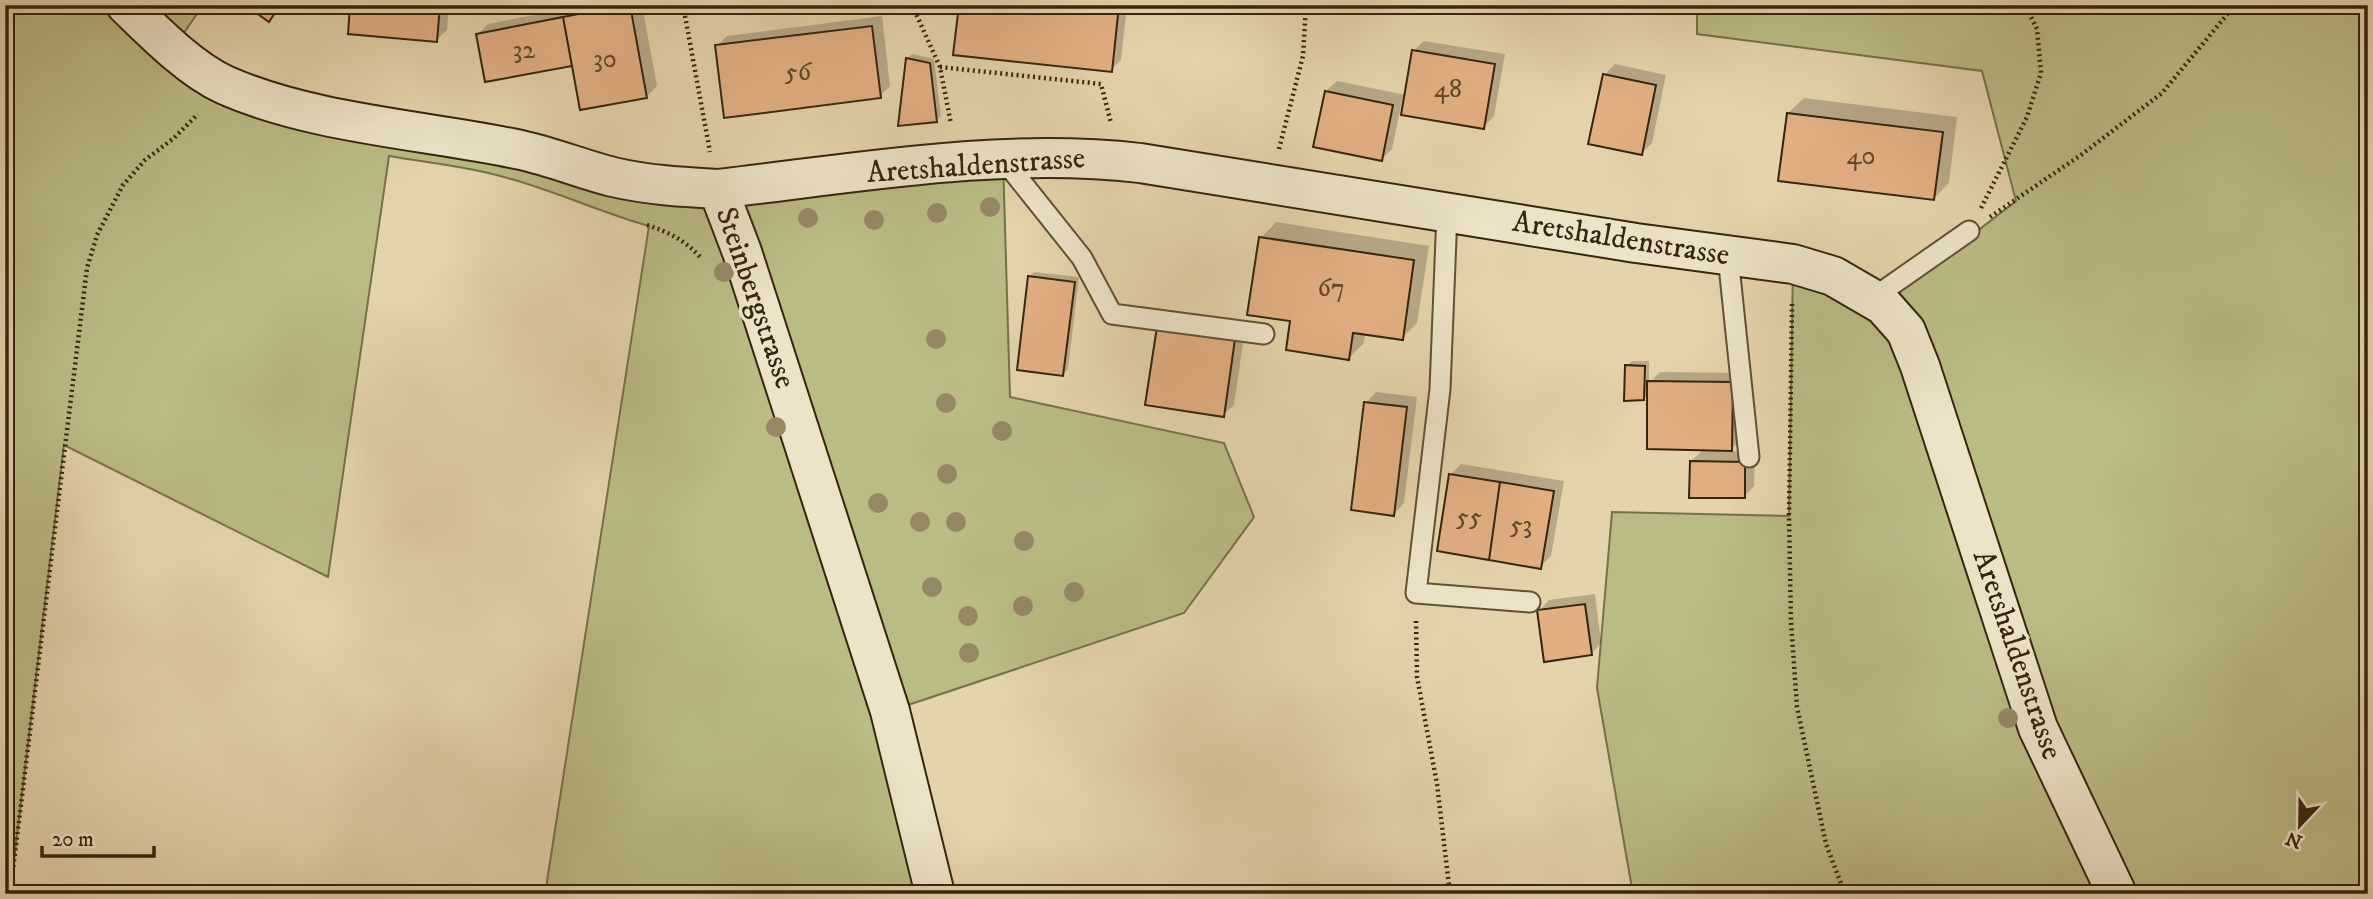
<svg xmlns="http://www.w3.org/2000/svg" width="2373" height="899" viewBox="0 0 2373 899" font-family="'IM FELL DW Pica',serif">
  <style>
    .green { fill: #bbbb84; stroke: #787048; stroke-width: 2 }
    .shadow { fill: #0003 }
    .building { fill: #e2af83; stroke: #35250d; stroke-width: 2 }
    .lines { fill: none; stroke-linecap: round; stroke-linejoin: round }
    .lane-casing { stroke: #615134; stroke-width: 23 }
    .secondary-casing { stroke: #35250d; stroke-width: 42 }
    .path { stroke: #35250d; stroke-width: 4.5; stroke-dasharray: 2 3.5; stroke-linecap: butt }
    .lane { stroke: #ede3c8; stroke-width: 19 }
    .secondary { stroke: #ede3c8; stroke-width: 38 }
    .tree { fill: #968865 }
    .labels { text-anchor: middle; dominant-baseline: central; stroke-width: 7; stroke-linejoin: round; paint-order: stroke }
    .number-label { font-size: 26px; fill: #60482a }
    .street-label { font-size: 30px; fill: #35250d; stroke: #ede3c8 }
  </style>
  <rect width="100%" height="100%" fill="#e4d4ab"/>
  <filter id="stains"><feTurbulence type="fractalNoise" baseFrequency=".00286" numOctaves="4"/><feColorMatrix values="0 0 0 0 .2 0 0 0 0 .09 0 0 0 0 .02 0 0 0 .5 -.17"/></filter>
  <radialGradient id="worn" r=".72"><stop offset=".6" stop-color="#630" stop-opacity="0"/><stop offset="1" stop-color="#630" stop-opacity=".3"/></radialGradient>
  <!-- green -->
  <path class="green" d="M5 5H203L173 49 223 84 613 177 1003 159 1010 397 1224 443 1254 517 1184 613 890 711 935 894H545L649 226C602 213 558 192 511 179 472 167 429 163 389 156L328 577 64 445 10 894H5Z
    M1697 5H2368V894H1633L1597 688 1612 512 1789 516 1793 264 1883 304 2016 201 1982 71 1697 34Z"/>
  <!-- shadow -->
  <path class="shadow" d="M352 5H449L447 30 436 40Z
    M585 5H642L657 86 647 96 573 64 478 34 488 24Z
    M960 5H1127L1121 60 1111 70Z
    M882 16 890 86 880 96 717 46 727 36Z
    M1424 41 1505 54 1494 116 1484 127 1403 96 1392 149 1382 159 1326 91 1337 81 1406 95 1413 51Z
    M912 54 934 59 941 116 936 120 907 59Z
    M1615 64 1666 75 1652 143 1642 153 1604 75Z
    M1804 98 1957 117 1949 183 1934 198 1788 113Z
    M1276 222 1429 246 1417 323 1402 338 1365 333 1364 343 1349 358 1292 320 1261 238Z
    M1034 272 1079 277 1068 369 1063 374 1029 277Z
    M1169 318 1245 329 1234 405 1223 415Z
    M1632 361H1649V383L1660 372 1743 373 1742 439 1729 451 1755 452 1754 486 1744 497 1691 461 1704 449 1649 393 1643 399 1627 366Z
    M1376 392 1417 397 1404 503 1394 514 1366 403Z
    M1461 464 1564 481 1551 556 1540 567 1451 474Z
    M1595 594 1601 643 1591 654 1539 611 1549 600Z"/>
  <!-- building -->
  <path class="building" d="M245 5H280L269 22Z
    M350 5H440L437 42 348 34Z
    M624 5H630L647 98 580 110 563 17Z
    M959 5H1119L1112 72 953 55Z
    M563 17 572 66 485 82 476 34Z
    M872 26 881 98 724 118 715 45Z
    M1412 50 1495 64 1484 129 1401 115Z
    M906 58 930 63 937 122 898 126Z
    M1603 74 1656 85 1642 155 1588 144Z
    M1325 91 1393 105 1382 161 1313 147Z
    M1787 113 1943 132 1934 200 1778 181Z
    M1259 237 1414 260 1403 340 1353 333 1349 360 1286 350 1290 321 1247 315Z
    M1028 276 1075 282 1063 376 1017 370Z
    M1157 327 1235 339 1224 417 1145 405Z
    M1625 365 1645 366 1644 400 1624 401Z
    M1647 381 1733 382 1732 451 1647 449Z
    M1364 402 1407 407 1394 516 1351 510Z
    M1690 461 1745 462V498H1689Z
    M1449 474 1500 482 1489 560 1437 551Z
    M1500 482 1554 491 1541 569 1489 560Z
    M1585 604 1592 655 1544 662 1537 610Z"/>
  <g class="lines">
    <defs>
      <path id="lane" d="M1003 159 1082 258 1112 314 1264 334
        M1447 213 1440 389 1416 593 1530 602
        M1728 256 1749 457
        M1873 298 1969 231"/>
      <path id="secondary" d="M126 5C154 32 190 69 225 85 313 124 427 130 521 150 552 157 582 169 613 177 647 185 682 187 718 189L742 252 890 711 935 894
        M718 189C857 173 1000 147 1140 163L1636 243 1793 264 1833 276 1883 305 1906 331 1920 366 2038 728 2117 894"/>
    </defs>
    <!-- lane casing -->
    <use href="#lane" class="lane-casing"/>
    <!-- secondary casing -->
    <use href="#secondary" class="secondary-casing"/>
    <!-- path -->
    <path class="path" d="M683 5 710 152
      M912 5 940 67 951 124
      M940 67 1101 84 1111 123
      M1279 149 1303 56 1306 5
      M1981 208 2027 117 2041 73 2037 29 2025 5
      M1990 217 2081 155 2162 93 2235 5
      M647 225C669 232 686 241 701 258
      M1792 304 1789 516 1791 622 1797 707 1826 844 1845 894
      M1416 621 1417 677 1437 784 1450 894
      M10 894 87 268 97 235 123 185 145 160 174 138 198 114"/>
    <!-- lane -->
    <use href="#lane" class="lane"/>
    <!-- secondary -->
    <use href="#secondary" class="secondary"/>
  </g>
  <!-- trees -->
  <g class="tree">
    <circle cx="990" cy="207" r="10"/>
    <circle cx="937" cy="213" r="10"/>
    <circle cx="808" cy="218" r="10"/>
    <circle cx="874" cy="220" r="10"/>
    <circle cx="724" cy="272" r="10"/>
    <circle cx="936" cy="339" r="10"/>
    <circle cx="946" cy="403" r="10"/>
    <circle cx="776" cy="427" r="10"/>
    <circle cx="1002" cy="431" r="10"/>
    <circle cx="947" cy="474" r="10"/>
    <circle cx="878" cy="503" r="10"/>
    <circle cx="920" cy="522" r="10"/>
    <circle cx="956" cy="522" r="10"/>
    <circle cx="1024" cy="541" r="10"/>
    <circle cx="932" cy="587" r="10"/>
    <circle cx="1074" cy="592" r="10"/>
    <circle cx="1023" cy="606" r="10"/>
    <circle cx="968" cy="616" r="10"/>
    <circle cx="969" cy="653" r="10"/>
    <circle cx="2008" cy="718" r="10"/>
  </g>
  <g class="labels">
    <!-- number labels -->
    <g class="number-label">
      <text x="524" y="50">32</text>
      <text x="605" y="59">30</text>
      <text x="798" y="72">56</text>
      <text x="1448" y="89">48</text>
      <text x="1861" y="156">40</text>
      <text x="1331" y="288">67</text>
      <text x="1469" y="517">55</text>
      <text x="1521" y="525">53</text>
    </g>
    <!-- street labels -->
    <g class="street-label">
      <text transform="translate(976 166) rotate(-4)">Aretshaldenstrasse</text>
      <text transform="translate(1621 239) rotate(9)">Aretshaldenstrasse</text>
      <text transform="translate(755 298) rotate(71)">Steinbergstrasse</text>
      <text transform="translate(2017 655) rotate(71)">Aretshaldenstrasse</text>
    </g>
  </g>
  <!-- margin -->
  <rect width="2373" height="899" fill="none" stroke="#e4d4ab" stroke-width="28"/>
  <rect x="7" y="7" width="2359" height="885" fill="none" stroke="#35250d" stroke-width="3.5"/>
  <rect x="14" y="14" width="2345" height="871" fill="none" stroke="#35250d" stroke-width="2"/>
  <!-- north arrow -->
  <g transform="translate(2300 825) rotate(202)" stroke="#ede3c8" stroke-width="5" paint-order="stroke">
  <path d="M0-5L12 26L0 18L-12 26Z" fill="#35250d"/>
  <text y="-10" font-size="19" font-weight="bold" text-anchor="middle" fill="#35250d">N</text>
  </g>
  <!-- scale -->
  <path d="M42 846v10h112v-10" fill="none" stroke="#35250d" stroke-width="3.5"/>
  <text x="52" y="846" font-size="21" fill="#35250d" stroke="#ede3c8" stroke-width="5" paint-order="stroke">20 m</text>
  <rect width="100%" height="100%" filter="url(#stains)"/>
  <rect width="100%" height="100%" fill="url(#worn)"/>
</svg>
